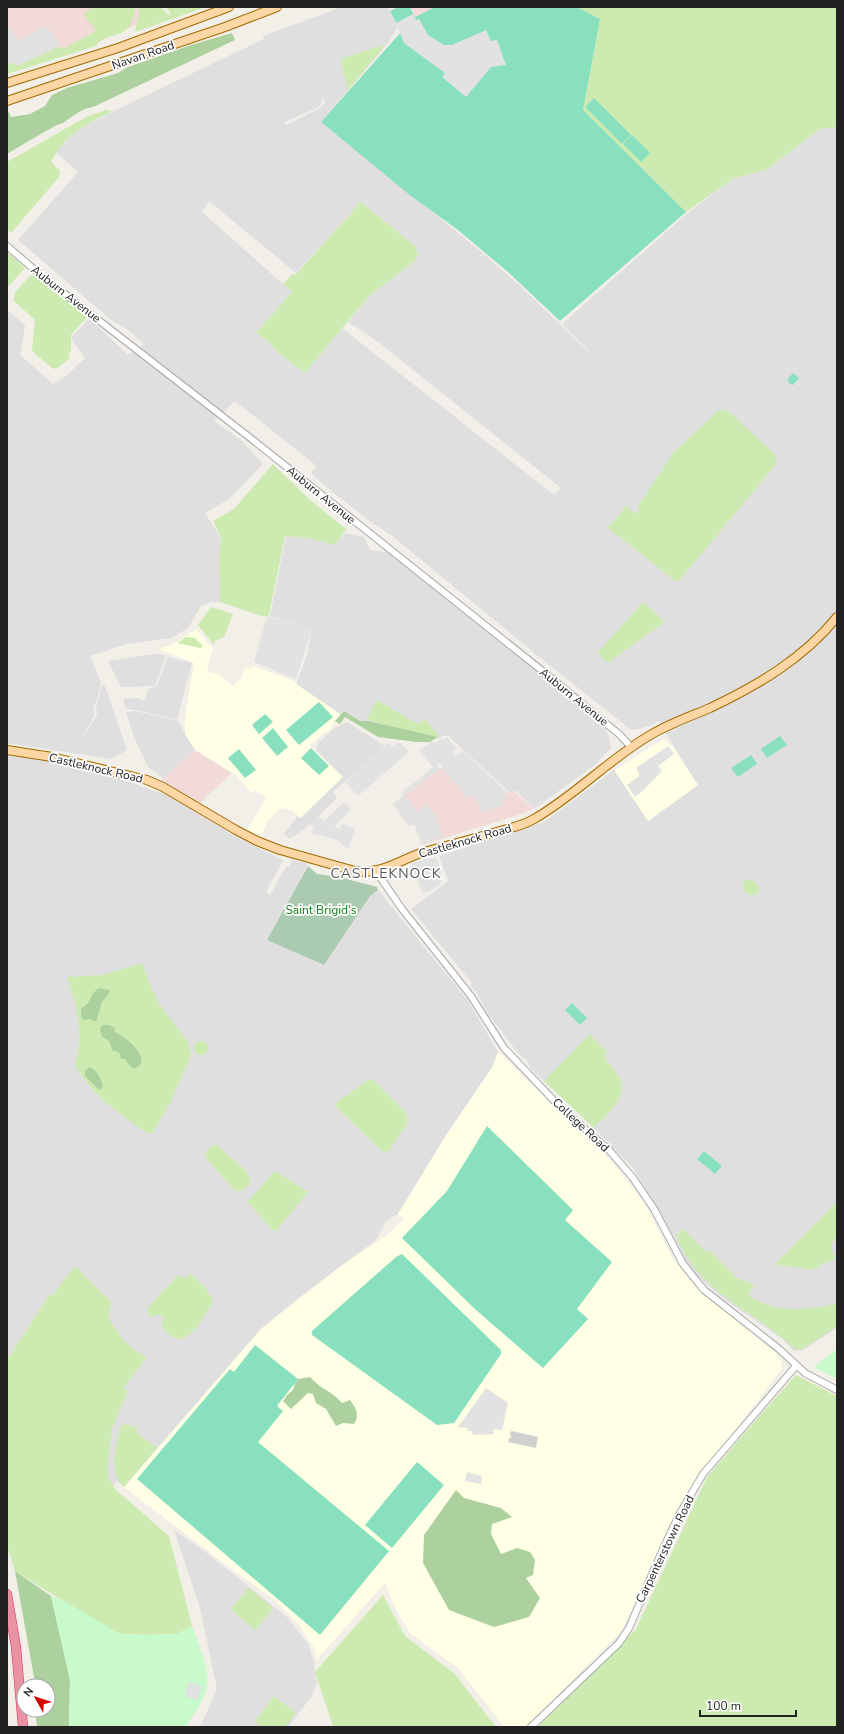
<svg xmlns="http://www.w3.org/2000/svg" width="844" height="1734" viewBox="0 0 844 1734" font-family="'Nunito Sans',sans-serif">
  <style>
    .residential { fill: #e0dfdf; fill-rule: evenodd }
    .commercial { fill: #f2dad9 }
    .education { fill: #ffffe5 }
    .religious { fill: #d0d0d0 }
    .grass { fill: #cdebb0 }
    .forest { fill: #add19e }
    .cemetery { fill: #aacbaf }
    .park { fill: #c8facc }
    .pitch { fill: #88e0be }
    .parking { fill: #e2e2e2 }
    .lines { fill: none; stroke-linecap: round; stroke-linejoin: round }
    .minor-casing { stroke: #a9a9a9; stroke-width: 8 }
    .major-casing { stroke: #a06b00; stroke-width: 10 }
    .highway-casing { stroke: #dc2a67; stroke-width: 10 }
    .minor { stroke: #fff; stroke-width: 6 }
    .major { stroke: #fcd6a4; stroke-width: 8 }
    .highway { stroke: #e892a2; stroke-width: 9 }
    .labels { text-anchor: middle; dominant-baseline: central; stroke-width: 3.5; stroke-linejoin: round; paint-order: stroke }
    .street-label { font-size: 12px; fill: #222; stroke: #fff }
    .park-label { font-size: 12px; fill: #0c8416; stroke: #fff }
    .quarter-label { font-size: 14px; letter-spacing: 1px; fill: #555; stroke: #fff }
  </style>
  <rect width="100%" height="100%" fill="#f2efe9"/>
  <!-- residential -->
  <path class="residential" d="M342 7H388L398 27 388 43 321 122 483 253 475 261 484 254 518 284 610 372 562 324 691 210 734 178 766 170 820 129 837 127V1328L803 1350 794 1351 782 1339 721 1297 694 1273 679 1252 672 1235 634 1169 594 1128 531 1069 527 1061 517 1052 489 1015 476 992 470 985 472 983 411 909 448 881 439 856 544 822 614 770 648 821 698 785 689 772 659 721 650 726 634 730 630 729 543 660 391 535 371 522 326 487 311 473 317 466 235 401 214 421 241 440 263 464 228 500 205 513 221 538 219 559 220 602H210L201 606 188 628 171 638 127 644 90 656 101 682 96 704 92 707 94 708V716L80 742 97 715 96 708 102 685 105 686 127 750 111 759 7 743V310L25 325 20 355 53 384 66 376 85 358 71 338 89 318 128 355 144 344 128 330 111 320 18 240 78 172 56 152 76 130 114 111 264 39 263 36ZM323 96 325 102 323 105 318 109 286 125 285 122 289 120 317 108 321 104ZM209 201 296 273 361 202 416 247 415 261 369 296 348 322 377 341 561 488 554 495 342 328 305 373 276 351 270 343 256 333 292 292 202 212Z
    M344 533 364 537 370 550 393 553 605 728 609 737 611 748 595 765 534 809 516 791 509 792 447 735 439 738 411 734 360 721 344 711H342L340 714 296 684 307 655 312 629 270 616 286 536 308 538 335 545Z
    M154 654 166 655 155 686 121 687 108 661Z
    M168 657 192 663 177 720 136 710 126 709 123 699 138 698 144 701 149 688 156 687Z
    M135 711 178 721 195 750 163 778 148 767 134 737 126 712Z
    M347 722 385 746 333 792 337 798 305 829 289 839V838L284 834 298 816 301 818 343 777 316 750 318 743 336 727Z
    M7 753 33 756 97 771 169 796 231 834 283 860 266 892 270 895 284 870 287 866 289 867 292 860 308 864 268 940 324 965 370 896 378 890 469 1002 498 1052 493 1066 445 1137 398 1214 386 1221 376 1240 293 1302 261 1329 124 1487 117 1481 105 1495 57 1289 51 1297 49 1295 7 1360Z
    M174 1530 203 1550 287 1617 308 1644 314 1662 317 1683 312 1696 288 1727H200L217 1689 200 1608Z"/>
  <!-- commercial -->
  <path class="commercial" d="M7 7H165L137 25 7 72Z
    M410 7H435L415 17Z
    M195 750 232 773 200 803 161 780Z
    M463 751 504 790 508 793 515 792 533 809 521 814 422 845 414 824 409 826 393 804Z"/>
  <!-- education -->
  <path class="education" d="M196 629 213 648 207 670 210 673 219 674 232 686 241 679 245 667 251 669 253 666 297 682 296 684 340 714 330 729 309 745 343 777 300 818 292 810 280 808 268 821 261 835 247 830 266 798 255 790 252 793 236 775 195 750 185 734V718L194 663 158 649 174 644Z
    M664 739 674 748 698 785 648 821 614 770Z
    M498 1052 613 1163 643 1201 673 1259 695 1286 775 1353 781 1361 782 1369 700 1475 656 1554 622 1631 525 1727H504L458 1668 411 1634 396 1610 385 1583 317 1659 314 1648 299 1625 275 1600 236 1572 124 1487 261 1329 341 1266 387 1235 404 1219 398 1214 445 1137 493 1066Z"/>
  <!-- religious -->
  <path class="religious" d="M512 1431 538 1437 536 1448 508 1442 509 1438H511L510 1432Z"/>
  <!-- grass -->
  <path class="grass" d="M94 7H136C130 45 110 28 96 46L7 74V65L13 62 16 66 60 46 63 49 96 31 90 22H88L84 13Z
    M140 7H160L170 16V12L165 7H206L135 32Z
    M577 7H837V127L820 129 766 170 734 178 686 212 583 110 600 19Z
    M383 45V48L347 91V83L341 64 343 58Z
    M106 110 112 111C83 127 67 132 51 162L60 171 59 177 11 233 7 229V162L86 117Z
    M361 202 416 247 418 255 415 261 369 296 305 373 276 351 270 343 256 333 292 292 283 284 293 273 295 275Z
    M7 252 25 268 7 288Z
    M30 276H35L89 315 71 335V351L68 353 70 358 56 369 52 368 32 351 35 320 14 301 15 292Z
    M719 410H725L731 413 774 454 776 458V464L679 581H675L607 527 611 524 626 506 635 514 639 509 638 506 673 453Z
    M273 464 309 499 346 529 335 545 308 538 285 536 269 615 264 617 220 602 219 559 221 538 213 521 234 509Z
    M643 602 665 622 609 662 605 661 598 652Z
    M211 607 233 614 224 637 215 641 214 645 198 625Z
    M186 637 195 638 203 646 200 648 177 643Z
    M377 700 414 722 420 723 425 719 439 737 390 727 367 719Z
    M746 880C753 880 759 883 759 891L756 895H749L745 892 742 882Z
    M142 963 150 985 159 1004 188 1042 191 1055 171 1101 153 1132 149 1134C123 1118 89 1092 75 1065 84 1036 77 1005 67 977L102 975Z
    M590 1034 607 1052 604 1056C608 1063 615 1070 619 1077 630 1097 606 1115 594 1128L544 1081Z
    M194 1048a7 7 0 1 1 14 0a7 7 0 1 1-14 0Z
    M368 1080H373L406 1113 408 1122 389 1151 383 1152 336 1107 337 1102Z
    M213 1145H217L248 1173 250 1179V1185L240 1191H235L205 1157V1153Z
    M275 1171 308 1192 275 1232 247 1202Z
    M837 1202V1236C829 1244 832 1249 835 1259L819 1265 820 1268 805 1270 804 1268 777 1265 776 1263Z
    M683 1229 705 1251 709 1250 737 1278 754 1285 748 1295C775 1314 807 1311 837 1303V1326L803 1349H795C752 1308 699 1295 676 1235Z
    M74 1267 77 1268 111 1302 108 1316C120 1338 125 1345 147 1357L123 1388 128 1391 112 1428 107 1469 109 1480 116 1490 169 1536 192 1626 177 1634 151 1635 120 1634 97 1622 15 1571 7 1546V1360L49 1295 52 1296Z
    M189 1274H191L207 1290V1293L212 1297 213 1301C206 1314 187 1351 170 1335 166 1331 161 1328 162 1323L164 1318 159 1314 151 1317 148 1314 147 1309 177 1276H181L185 1278Z
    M796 1375 837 1396V1727H538L636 1629 707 1477 762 1413Z
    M124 1424 138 1428 136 1432 157 1448 124 1487C107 1471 117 1446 121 1426Z
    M249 1588 273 1608 256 1629H254L232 1611V1608Z
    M383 1595 405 1636 454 1673 496 1727H333L315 1672Z
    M274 1696 296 1713 285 1727H262L255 1721Z"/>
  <!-- forest -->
  <path class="forest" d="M232 33 235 40 93 107C81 109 73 116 63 123 61 124 57 124 55 126 39 135 23 144 7 154V113L9 112 11 117 30 114 45 106 52 95 67 88 118 73 128 67 191 45Z
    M344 711 360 721H368L438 737 430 742H416L378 737 345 717 340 724 335 721Z
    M99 988 109 990 110 992 102 1002 96 1022 90 1019 84 1020 81 1017V1009L88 1003 93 993Z
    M102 1025H109L115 1028V1032C125 1037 145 1052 141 1064L136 1068H132L125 1059H121L120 1054 116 1051H113L109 1041 102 1037 100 1030Z
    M89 1067C96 1069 100 1077 103 1085L102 1088 99 1090 85 1076V1072Z
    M310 1377C319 1388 333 1392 342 1403L350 1400C356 1408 360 1415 354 1424L343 1423 336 1426 326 1409 316 1403 313 1394 308 1393 291 1409 283 1401 287 1395 293 1390 295 1383 298 1379Z
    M456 1490 464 1498 501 1508 512 1517 492 1524 491 1534 501 1554 517 1548 530 1552 535 1560 533 1575 526 1578 540 1598 529 1617 494 1627 449 1610 423 1563 424 1535Z
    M15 1571 51 1596 70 1680 69 1727H37L35 1710H48V1686H34V1677Z"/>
  <!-- cemetery -->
  <path class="cemetery" d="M308 866 317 874 339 877 377 887 378 890 370 896 324 965 267 940Z"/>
  <!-- park -->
  <path class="park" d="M837 1349V1379L814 1367Z
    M51 1596 64 1601 120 1634 151 1635 177 1634 192 1626C198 1644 210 1667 207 1686 204 1701 194 1714 185 1727H69L70 1680Z"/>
  <!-- pitch -->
  <path class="pitch" d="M399 7H410L415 17 435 7H577L600 19 583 110 686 212 560 321 508 272 458 230 411 196 321 122 401 32 390 11Z
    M594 98 631 135 622 144 585 107Z
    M632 135 650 153 641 162 623 144Z
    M793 373 799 378 793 385 788 383 789 381 787 380Z
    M319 702 333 717 299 745 286 730Z
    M265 714 273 722 259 734 252 725Z
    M273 728 288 747 277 756 262 738Z
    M780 736 787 745 767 758 761 749Z
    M311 748 329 766 319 775 301 758Z
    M239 749 256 770 245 778 228 758Z
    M751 755 757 764 738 777 731 768Z
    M572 1003 587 1018 580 1025 565 1010Z
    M487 1126 573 1210 565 1220 612 1262 577 1309 588 1319 543 1368 476 1310 402 1238 447 1191Z
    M704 1151 722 1166 715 1174 697 1159Z
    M402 1254 501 1350V1354L454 1423 437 1425 312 1335V1331L396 1257Z
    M255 1345 298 1379 277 1406 283 1411 258 1442 389 1551 320 1635 137 1479 230 1369 234 1372Z
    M417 1462 444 1485 392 1548 365 1525Z"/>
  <!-- parking -->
  <path class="parking" d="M413 14 416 20 419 19 428 35 444 45H452L486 30 491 41 497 40 506 65 491 67 466 97 442 77 445 73 404 43 396 23Z
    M45 26 47 30 51 31 60 46 16 66 13 62 7 65V31L10 29 18 41Z
    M267 616 312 629 296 679 254 662Z
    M447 737 457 749 452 752 456 756 463 751 504 790 507 798 502 800 504 805 483 812 476 800 471 795 468 798 450 778 439 762 437 765 440 769 405 795 417 811 426 805 429 806 436 816 443 836 422 845 414 824 409 826 393 804 403 796 401 793 433 767 419 751 433 741 435 743 441 738 443 740Z
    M389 742 392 746 400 742 409 752 358 796 345 782Z
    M668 746 674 754 658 766 662 771 643 791 635 797 627 785 639 776V773L636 768Z
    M344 802 348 805 350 810 334 827 340 829 341 824 355 828 349 848 343 846 338 840 310 833 314 828 310 824 318 816 324 821Z
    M437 857 442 879 440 884 430 891 423 893 421 890 411 863Z
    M486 1388 508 1403 502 1430 493 1429 494 1434 473 1435 472 1431H468L467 1428 458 1427Z
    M467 1472 482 1476 481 1484 465 1481Z
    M188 1682 202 1686 198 1700 185 1697Z"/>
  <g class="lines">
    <defs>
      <path id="minor" d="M7 246 43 277 253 440 540 669 619 734 631 747
        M376 871 402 909 471 996 504 1048 560 1107 609 1150 633 1178 654 1209 683 1264 704 1290 778 1348 805 1373 837 1390
        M531 1727 619 1643 629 1628 663 1549 679 1515 703 1474 796 1366"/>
      <path id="major" d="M7 83 118 48 229 7
        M7 101 225 27 277 7
        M7 750 52 757 147 780 163 787 236 830 257 841 280 850 355 871C380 875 398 861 421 853 447 845 474 839 500 831 511 828 524 825 534 819 576 795 610 758 652 734 671 723 691 716 710 708 758 685 803 659 837 617"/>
      <path id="highway" d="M7 1594 16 1647 23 1727"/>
    </defs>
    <!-- minor casing -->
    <use href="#minor" class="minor-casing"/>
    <!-- major casing -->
    <use href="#major" class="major-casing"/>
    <!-- highway casing -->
    <use href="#highway" class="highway-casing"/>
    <!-- minor -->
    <use href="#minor" class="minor"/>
    <!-- major -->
    <use href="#major" class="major"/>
    <!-- highway -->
    <use href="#highway" class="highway"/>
  </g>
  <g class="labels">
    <!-- street labels -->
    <g class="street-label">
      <text transform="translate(143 55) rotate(-19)">Navan Road</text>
      <text transform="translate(66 294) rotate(38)">Auburn Avenue</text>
      <text transform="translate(321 495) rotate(39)">Auburn Avenue</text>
      <text transform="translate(574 697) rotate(39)">Auburn Avenue</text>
      <text transform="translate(96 768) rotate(13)">Castleknock Road</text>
      <text transform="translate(465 841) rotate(-16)">Castleknock Road</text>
      <text transform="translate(581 1125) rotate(43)">College Road</text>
      <text transform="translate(665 1549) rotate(-64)">Carpenterstown Road</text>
    </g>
    <!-- park labels -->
    <g class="park-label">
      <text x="321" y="910">Saint Brigid's</text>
    </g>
    <!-- quarter labels -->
    <g class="quarter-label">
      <text x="386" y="873">CASTLEKNOCK</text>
    </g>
  </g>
  <!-- border -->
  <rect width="844" height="1734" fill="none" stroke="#222222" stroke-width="16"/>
  <!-- north arrow -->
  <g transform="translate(36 1698) rotate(309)"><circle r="19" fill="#ffffff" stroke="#a7a7a7"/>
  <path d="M0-3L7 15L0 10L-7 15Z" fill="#d40000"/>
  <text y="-6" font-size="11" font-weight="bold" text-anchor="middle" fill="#222222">N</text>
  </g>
  <!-- scale -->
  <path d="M700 1710v6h96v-6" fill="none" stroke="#222222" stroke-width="2"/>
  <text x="706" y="1710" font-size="12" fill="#222222" stroke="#ffffff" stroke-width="3" paint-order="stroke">100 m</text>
</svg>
